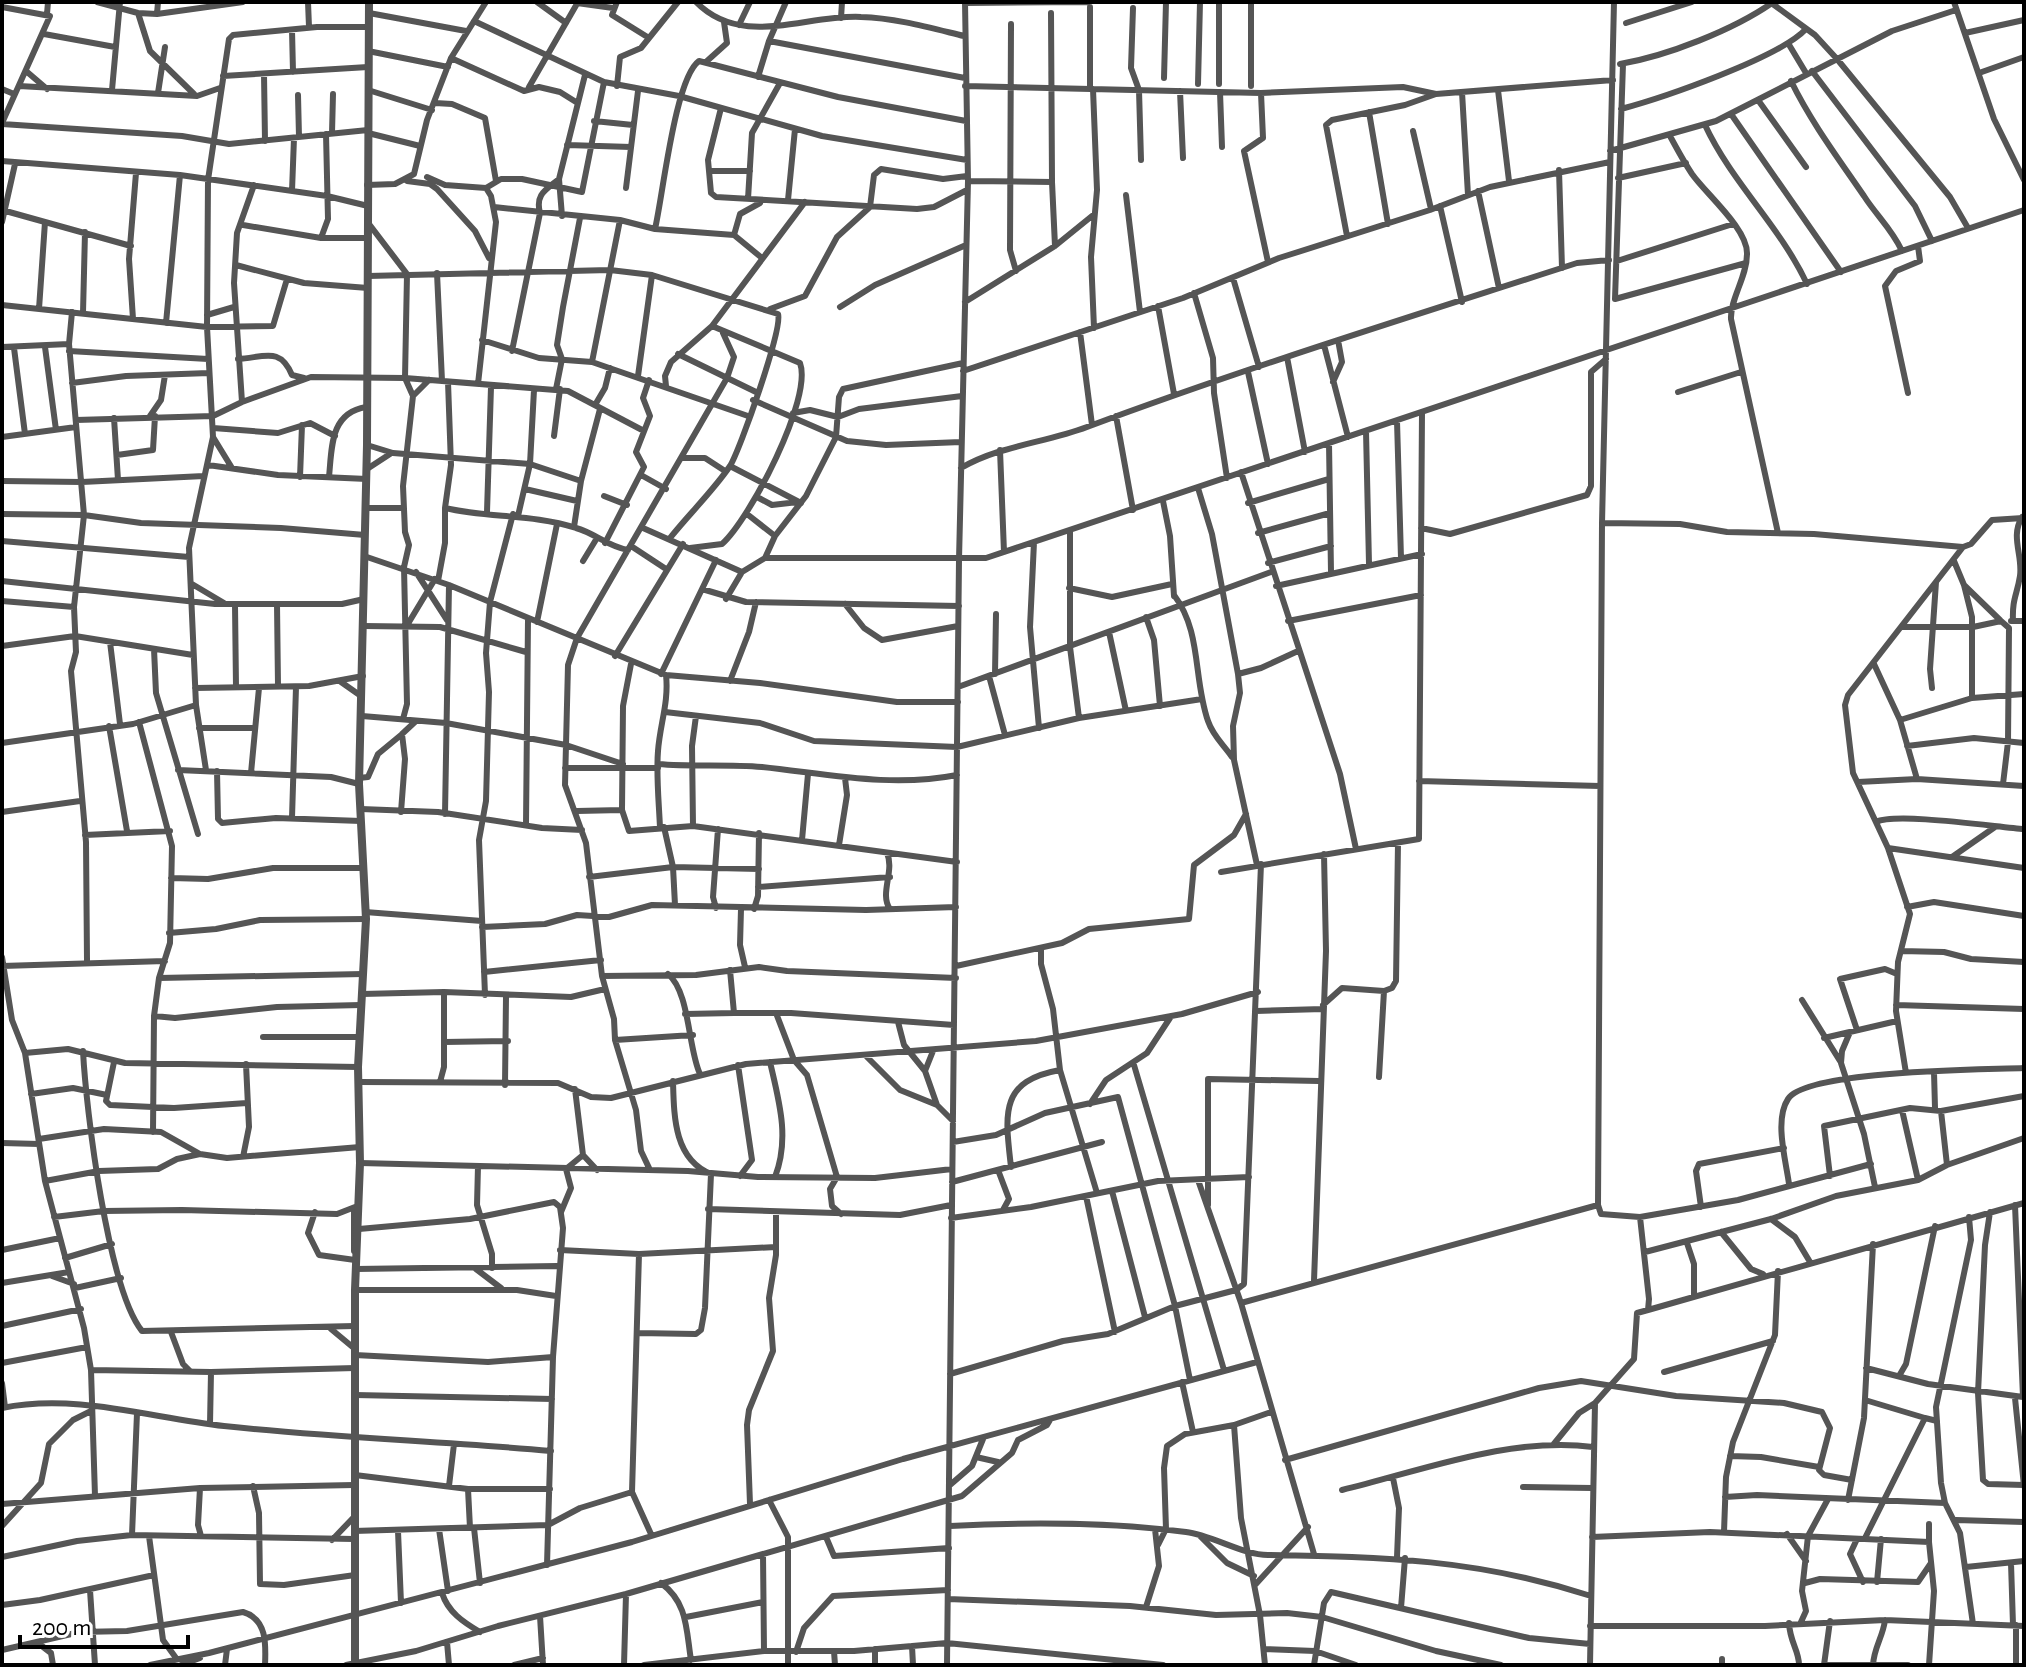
<svg xmlns="http://www.w3.org/2000/svg" width="2026" height="1667" viewBox="0 0 2026 1667" font-family="'Alegreya Sans',sans-serif">
  <style>
    .lines { fill: none; stroke-linecap: round; stroke-linejoin: round }
    .minor { stroke: #555; stroke-width: 6 }
    .tertiary { stroke: #555; stroke-width: 8 }
  </style>
  <rect width="100%" height="100%" fill="#fff"/>
  <g class="lines">
    <!-- minor -->
    <path class="minor" d="M97 2 138 13 157 14 243 2
      M308 2 309 27
      M537 2 566 23
      M617 2 612 15 649 38
      M696 2C742 49 806 14 861 17 896 18 931 28 964 36
      M1770 2 1815 35 1837 59 1950 197 1968 228
      M1954 2 1994 119 2024 180
      M577 3 613 8
      M965 3 1088 2
      M2 7 50 16 2 123
      M1133 8 1131 68 1139 90 1141 160
      M138 13 150 51 194 94
      M369 13 466 31
      M47 14 48 2
      M157 14 158 2
      M841 18 842 2
      M474 21 604 82 679 96 822 136 967 160
      M1626 23 1692 2
      M1011 24 1010 250 1016 271
      M739 25 750 2
      M292 30 293 72
      M1965 33 2024 20
      M44 34 115 47
      M769 41 965 78
      M1788 43 1806 73
      M368 51 448 67
      M451 58 524 91 539 87 560 92 576 102
      M707 61 727 43 724 22
      M1620 64C1667 56 1733 30 1772 3
      M26 71 47 89
      M1812 71 1915 206 1932 241
      M1979 73 2024 57
      M264 74 265 141
      M223 76 368 67
      M758 77 769 41 786 2
      M1164 78 1166 2
      M1791 81C1811 122 1838 158 1864 196 1876 215 1892 229 1902 251
      M1198 84 1200 2
      M1219 84V2
      M19 86 197 96 220 88
      M617 86 620 57 641 48 678 2
      M965 86 1261 93 1403 87 1436 94 1613 80
      M1251 86V2
      M529 87 578 2
      M2 89 14 94
      M1090 89V7
      M1093 89 1097 190 1091 257 1094 328
      M112 90 120 2
      M368 90 432 110
      M1498 90 1509 181
      M1180 91 1183 158
      M1220 92 1222 147
      M1462 92 1468 195
      M158 93 165 47
      M1261 93 1263 138 1244 151 1268 262
      M298 95 299 137
      M1758 100 1806 167
      M435 103 452 104 485 118 496 181
      M721 108 708 160 711 193 716 197 917 209 934 207 967 190
      M1621 109C1662 98 1779 58 1806 29
      M1369 112 1388 224
      M1731 114 1841 272
      M594 121 633 125
      M2 124 182 136 229 144 368 130
      M1705 125C1732 183 1780 226 1807 284
      M1413 131 1431 209
      M332 133 333 94
      M368 133 420 146
      M1670 136C1677 149 1684 162 1692 174 1706 194 1748 229 1747 254 1747 277 1730 299 1731 319L1778 533
      M567 145 631 147
      M1610 151 1716 121 1892 31 1956 10
      M2 161 180 175 327 196 368 206
      M1559 170 1562 268
      M709 171H750
      M427 177 445 185 486 188 501 179H522L582 192 604 82
      M1618 178 1686 163
      M407 181 430 184 437 189 475 231 489 258
      M968 181 1052 182 1051 13
      M1052 182 1055 246
      M367 185 395 184 414 174 427 120 451 58 486 2
      M626 188 638 91
      M292 191 294 138
      M1478 191 1499 288
      M1126 195 1140 312
      M748 199 752 133 780 83
      M788 200 795 129
      M1440 206 1462 302
      M494 207 620 220 655 229 734 235 762 258
      M2 210 131 246
      M562 216 559 179 585 75
      M2 222 15 164
      M369 224 407 274 405 378 413 396 403 486 405 532 409 545 404 567 407 704 403 719
      M243 225 321 238H368
      M655 229C663 195 675 78 699 61L838 97 966 121
      M734 235 740 214 760 203
      M1347 236 1326 125 1332 120 1405 105 1436 94
      M321 238 328 219 326 134
      M1617 261 1733 224
      M236 265 304 283 368 288
      M437 273 442 381
      M368 276 610 270 652 275 778 314C783 328 740 450 730 466 713 491 689 514 670 538
      M1233 278 1259 367
      M1194 293 1213 358 1214 393 1227 478
      M1615 299 1623 64
      M1615 299 1746 263
      M965 302 1055 246 1092 216
      M2 305 207 327 273 326 287 279
      M1158 306 1174 394
      M840 307 875 285 966 245
      M39 309 45 222
      M770 309 805 296 837 237 870 207 874 175 881 169 943 179 967 176
      M72 312 69 344 84 515 74 607 76 652 71 671 86 842 87 961
      M83 313 85 232
      M207 315 234 307
      M133 319 129 259 136 173
      M166 323 180 175
      M1080 332 1092 425
      M482 340 539 358 592 362 748 416
      M1324 345 1348 437
      M2 347 69 344
      M45 347 56 430
      M14 348 25 434
      M69 351 208 359
      M512 351 540 213C535 194 546 190 559 179
      M678 354 756 392
      M1287 357 1305 452
      M238 359C266 357 280 347 292 375L304 378
      M592 362 620 220
      M963 371 1183 298 1279 258 1430 210 1490 187 1610 162
      M1248 372 1268 464
      M638 376 652 275
      M448 382 451 465 445 508C488 518 533 514 576 528 595 533 608 547 628 550
      M1333 382 1342 362 1338 340
      M72 383 126 376 209 373
      M478 384 496 222 491 196 486 188
      M666 386 665 376 671 362 712 326 805 202
      M556 389 562 359 557 345 563 307 580 218
      M1678 392 1741 372
      M1908 393 1885 286 1896 271 1920 261 1918 246
      M413 396 429 380
      M753 400 847 441 886 445 961 442
      M242 402 311 377 405 378 568 391 644 431
      M595 405 605 388 610 368
      M793 413 810 410 838 417 859 409 962 396
      M150 416 161 400 165 375
      M1116 416 1133 510
      M114 418 118 480
      M76 420 213 416 242 402 234 283 237 233 254 185
      M1397 421 1401 558
      M213 428 278 433 310 423 335 436
      M1366 431 1369 564
      M554 436 560 389
      M2 437 76 427
      M213 437 232 468
      M1329 443 1331 572
      M367 445 393 453 530 464 581 481
      M1000 450 1004 552
      M117 455 153 450 155 416
      M684 458H705L725 471
      M208 465 278 475 367 479
      M730 466 801 503
      M961 468C1001 445 1045 443 1087 427 1248 367 1413 316 1577 263L1609 260
      M367 469 390 454
      M1241 472 1340 774 1356 849
      M641 475 666 489
      M300 477 302 425
      M329 477C332 447 330 413 366 407
      M2 481 82 482 204 476
      M1198 488 1212 534 1238 674 1240 693 1233 726 1234 760 1257 865
      M525 489 577 501
      M604 496 627 505
      M757 497 772 505 798 502
      M1163 501 1170 536 1174 596
      M1248 503 1329 479
      M366 508H403
      M487 512 491 387
      M2 514 84 515 141 523 281 528 365 535
      M747 514 775 536
      M518 516 530 464 534 390
      M1602 523 1680 524 1727 532 1814 534 1963 547 1848 695 1845 705 1853 773 1888 848 1910 914 1898 962 1896 1011 1906 1073
      M574 527 581 481 600 409
      M643 528 742 572
      M1421 528 1450 534 1587 495 1591 486V372L1606 359
      M1070 531V647L1079 718
      M1258 533 1330 513
      M2 541 189 557
      M1034 542 1030 627 1039 728
      M605 543 644 467 636 452 650 416 643 398 649 380
      M631 546 666 569
      M1963 547 1971 544 1992 520 2023 518
      M690 548 722 544C750 519 813 398 800 363L712 326
      M364 556 449 585 666 675 760 683 897 702H958
      M765 558H986L2024 210
      M583 561 597 538
      M1954 561 1964 585 2000 620
      M1268 563 1331 546
      M416 572 447 620
      M2 581 215 604H342L364 599
      M438 581 445 543V508
      M192 584 224 603
      M1964 585 1972 617V698
      M1276 586 1422 554
      M1069 588 1112 597 1172 584
      M702 589 746 602 959 606
      M1174 595C1202 632 1193 678 1208 721 1213 736 1223 744 1232 757
      M726 599 742 572 765 558 775 536 806 496 836 437 839 397 843 389 963 363
      M2 601 74 607
      M277 604 278 686
      M845 604 864 628 882 640 958 626
      M235 605 236 687
      M1146 617 1154 640 1160 706
      M1288 621 1421 595
      M2011 621H2024
      M2013 621C2012 599 2017 595 2020 576 2023 555 2010 537 2022 517
      M537 622 557 524
      M364 626 440 627 526 652
      M406 627 435 579
      M1903 627H1973L2001 621 2009 628 2008 742 2003 784
      M1109 632 1126 711
      M110 642 120 724
      M2 646 75 636 193 655
      M154 649 156 693 198 834
      M615 656 683 544
      M1874 664 1900 720
      M661 674 716 560
      M995 674 996 614
      M1238 674 1261 668 1298 651
      M989 676 1005 735
      M730 681 749 632 756 602
      M341 682 361 696
      M958 687 1271 572
      M195 688 309 686 363 676
      M1932 688 1930 669 1936 582
      M665 712 760 723 814 741 957 747 1079 718 1202 699
      M362 716 446 723 566 745 623 764
      M139 722 172 846 170 943 159 978 154 1016 153 1132
      M109 726 127 831
      M199 728H254
      M2 743 133 724 196 705
      M1907 746 1974 738 2024 743
      M658 764C692 767 727 764 762 767 828 774 891 788 957 775
      M565 768H658
      M178 770 331 777 359 784
      M206 770 196 705 189 548 213 437 207 327 208 180 229 39 233 35 317 27H368
      M217 771 218 819 222 823 276 818 361 821
      M251 773 259 688
      M359 778 368 777 378 754 401 735
      M1917 779 1900 720 1972 698 2024 694
      M1419 781 1600 786
      M1858 782 1917 779 2024 786
      M361 809 438 812 542 828 582 830
      M622 810 623 706 631 664
      M577 811 622 810 629 831 693 826 957 862
      M2 812 80 801
      M401 812 405 759 402 734 416 721
      M445 814 449 585
      M292 818 296 687
      M1876 822C1896 812 1996 827 2024 829
      M526 825 528 619
      M693 826 692 746 696 716
      M664 827 673 867 675 905
      M660 828C659 803 656 776 658 751 660 724 669 702 666 675
      M85 835 170 831
      M802 840 808 774
      M839 845 847 795 845 778
      M1888 848 2024 868
      M887 853C895 871 879 894 890 909
      M1952 857 1995 827
      M1221 872 1419 839 1422 412
      M589 877 673 867 759 869
      M171 878 208 879 273 868H363
      M758 887 890 877
      M1907 907 1934 902 2024 916
      M716 908 713 897 718 829
      M741 909 740 945 745 967
      M754 909 758 896 759 833
      M365 912 482 921
      M482 927 545 924 577 915 609 917 652 905 866 910 956 907
      M169 933 216 929 260 920 366 919
      M1041 948V964L1053 1009 1060 1070 1097 1193
      M1901 951 1944 952 1971 959 2024 962
      M2 957 12 1020 25 1053 45 1181 84 1328 91 1370 95 1496
      M2 966 165 961
      M956 966 1062 943 1089 929 1189 919 1194 865 1234 835 1246 814
      M730 970 734 1013H791L954 1025
      M484 972 601 960
      M668 974C690 992 688 1049 700 1074
      M602 976 696 975 759 967 787 971 956 978
      M159 978 363 974
      M362 994 444 992 571 997 605 989
      M485 995 479 840 486 801 489 692 486 653 490 602 513 514
      M1802 1000 1840 1061
      M1323 1005 1342 988 1384 991
      M1896 1005 2024 1009
      M1256 1011 1323 1009
      M776 1013 794 1060 807 1075 837 1177 830 1189 832 1206 841 1214
      M685 1014 734 1013
      M154 1016 175 1018 277 1007 361 1005
      M898 1022 904 1045 925 1071 937 1105 953 1121
      M1857 1030 1840 979 1885 969 1897 974
      M1850 1032 1842 1051 1841 1063 1864 1134 1875 1187
      M263 1037H360
      M1824 1038 1897 1021
      M615 1040 693 1035
      M444 1042 508 1041
      M83 1051C86 1110 108 1289 142 1331L355 1326
      M25 1053 68 1049 125 1063 358 1067
      M867 1057 900 1090 937 1105
      M114 1062 106 1101 110 1105 174 1108 247 1103
      M770 1062C779 1101 790 1138 775 1177
      M738 1065 752 1160 740 1176
      M1134 1065 1224 1370
      M925 1071 933 1051
      M1934 1072 1935 1108
      M1379 1077 1384 991 1392 988 1396 981 1398 843
      M359 1082 558 1083 591 1097 611 1098 746 1064 1036 1041 1182 1014 1258 992
      M440 1082 444 1067V992
      M505 1085 506 997
      M575 1089 583 1155 597 1170
      M31 1094 73 1088 107 1095
      M1090 1104 1106 1080 1147 1053 1170 1018
      M1902 1110 1918 1180
      M1941 1111 2024 1096
      M39 1139 104 1129 161 1132 200 1154 227 1158 360 1147
      M953 1142 996 1135 1045 1113 1118 1097 1175 1306 1190 1380
      M2 1143 39 1144
      M243 1157 249 1127 246 1064
      M360 1163 688 1171 758 1177 875 1178 952 1169
      M478 1166 477 1205 492 1254V1268
      M1011 1167C1005 1114 999 1081 1060 1070
      M650 1170 641 1151 636 1110 615 1040 614 1019 602 976 586 843 565 785 568 665 577 638 727 378 734 357 723 333
      M998 1170 1009 1199 1003 1210
      M1830 1176 1824 1126 1910 1108 1941 1111 1947 1165
      M1198 1180 1241 1303
      M45 1181 99 1171 158 1169 177 1159 200 1154
      M952 1182 1102 1142
      M1789 1184C1786 1161 1774 1120 1788 1099 1807 1070 1984 1070 2024 1068
      M1112 1191 1145 1317
      M1086 1196 1115 1332
      M1208 1205V1079L1319 1081
      M2015 1205 2023 1397
      M1701 1207 1696 1171 1699 1164 1784 1148
      M708 1209 900 1215 951 1205
      M354 1210V1251
      M315 1212 308 1233 319 1255 355 1260
      M561 1212 571 1188 566 1169 583 1155
      M1990 1212 1985 1245 1978 1393 1983 1480 1988 1484 2024 1485
      M54 1217 104 1211 182 1210 337 1214 355 1207
      M1640 1217 1738 1200 1871 1164
      M1969 1217 1971 1240 1936 1407 1941 1483 1945 1503 1960 1533 1973 1624
      M951 1218 1031 1207 1158 1181 1249 1177
      M1771 1219 1795 1237 1810 1262
      M359 1229 470 1219 554 1202 560 1207 563 1228 553 1357 547 1565
      M1721 1232 1751 1269 1763 1274
      M1687 1243 1694 1264V1295
      M2 1250 60 1238
      M560 1250 639 1254 776 1247
      M1645 1252 1771 1219 1836 1196 1918 1180 1947 1165 2024 1138
      M65 1258 112 1244
      M356 1269 557 1266
      M476 1269 501 1288
      M52 1276 74 1284
      M1314 1281 1326 951 1324 854
      M2 1283 69 1272
      M75 1288 121 1278
      M355 1290H517L556 1296
      M1648 1310 2024 1203
      M2 1326 81 1309
      M331 1329 355 1349
      M171 1332 183 1364 190 1371
      M637 1333 696 1334 701 1330 705 1308 711 1174C674 1159 674 1117 673 1081
      M355 1355 488 1362 553 1357
      M2 1363 87 1347
      M1866 1368 1928 1384 2023 1397
      M91 1370 211 1372 355 1368
      M1664 1372 1773 1341
      M950 1374 1063 1341 1108 1334 1175 1306 1236 1290 1244 1284 1261 864
      M1899 1376 1906 1364 1935 1226
      M1182 1382 1193 1432
      M2 1383 5 1407
      M355 1395 552 1399
      M2015 1398 2024 1486
      M1865 1400 1925 1418
      M2 1408C76 1393 151 1418 224 1426 333 1438 442 1441 551 1451
      M210 1424 211 1372
      M1553 1445 1579 1413 1595 1403
      M1730 1456 1761 1457 1819 1467
      M976 1457 998 1462
      M1285 1460 1539 1388 1581 1381 1676 1396 1784 1403 1822 1412 1830 1428 1819 1470 1824 1475 1852 1480
      M355 1475 468 1489 470 1528
      M1393 1478 1399 1508 1397 1557
      M950 1485 972 1466 983 1439
      M253 1486 259 1513 260 1584 284 1585 355 1575
      M449 1486 454 1444
      M1523 1487 1592 1488
      M200 1488 198 1525 201 1536
      M468 1489H550
      M1342 1490C1421 1471 1511 1436 1593 1447
      M632 1492 639 1254
      M1725 1497 1757 1495 1945 1503
      M769 1500 788 1537V1665
      M1848 1500 1864 1418 1873 1244
      M2 1504 200 1488 354 1485
      M750 1504 747 1425 749 1410 773 1351 769 1298 776 1255V1212
      M1956 1520 2024 1522
      M1929 1524V1542
      M2 1526 41 1483 49 1444 73 1420 91 1411
      M950 1526C1027 1522 1109 1522 1186 1532 1212 1535 1243 1555 1268 1555 1385 1557 1477 1559 1591 1596
      M474 1528 480 1583
      M439 1529 448 1591
      M354 1531 548 1525 580 1508 632 1492 651 1534
      M398 1531 401 1603
      M1724 1532 1726 1477 1733 1442 1775 1335 1778 1271
      M1787 1534 1806 1561
      M132 1535 137 1413
      M149 1536 163 1640 176 1658
      M1200 1536 1227 1563 1254 1576
      M826 1537 834 1556 949 1548
      M1592 1537 1710 1532 1929 1542 1934 1591 1929 1665
      M1865 1538 1925 1418 1937 1421
      M1857 1539 1850 1554 1863 1582
      M332 1540 354 1517
      M1158 1545 1166 1529 1164 1468 1167 1446 1185 1434 1234 1425
      M763 1554 764 1651
      M1314 1554 1241 1303 1598 1205
      M2 1557 77 1541 132 1535 354 1539
      M2011 1563 2013 1625
      M1966 1567 2024 1561
      M1877 1582 1881 1539
      M661 1583C688 1603 686 1629 691 1660
      M1805 1583 1820 1579 1918 1582 1931 1563
      M1255 1585 1308 1527
      M90 1590 95 1665
      M442 1593C448 1612 463 1622 480 1632
      M948 1599 1130 1606 1216 1615 1287 1613 1322 1617 1436 1651 1501 1665
      M2 1605 40 1600 154 1575
      M1146 1607 1159 1566 1155 1529
      M1401 1608 1405 1558
      M540 1616 543 1665
      M686 1617 763 1602
      M1801 1622 1806 1611 1802 1591 1808 1536 1828 1499
      M1789 1623C1790 1643 1799 1650 1799 1665
      M1590 1626H1765L1885 1620 2024 1626
      M447 1642 449 1665
      M38 1643 51 1653 53 1665
      M912 1646 913 1665
      M1264 1649 1315 1651 1356 1665
      M2 1650 80 1632 127 1631 243 1612C267 1619 266 1644 265 1665
      M834 1651 835 1665
      M796 1652 804 1628 833 1596 948 1590
      M150 1665 209 1653 632 1542 903 1459 1257 1362
      M181 1665 200 1658
      M225 1665 227 1649
      M346 1665 416 1651 498 1626 626 1594 962 1496 1012 1453 1018 1440 1047 1425 1050 1420
      M514 1665 543 1658
      M624 1665 626 1594
      M644 1665 764 1651H854L947 1643 1163 1665
      M875 1665V1649
      M947 1665 959 560 968 181 965 2
      M1265 1665 1260 1615 1241 1518 1234 1425 1271 1412
      M1314 1665 1324 1603 1331 1592 1529 1638 1590 1644
      M1590 1665 1595 1403 1634 1359 1637 1313 1648 1310 1649 1299 1640 1217 1601 1214 1598 1205 1602 523 1614 2
      M1722 1665V1659
      M1824 1665 1830 1621
      M1825 1665H1908
      M1873 1665C1874 1647 1883 1637 1885 1620
      M2016 1665V1625"/>
    <!-- tertiary -->
    <path class="tertiary" d="M355 1665V1290L360 1163 358 1067 366 919 359 784 367 445 369 2"/>
  </g>
  <!-- border -->
  <rect width="2026" height="1667" fill="none" stroke="#000000" stroke-width="8"/>
  <!-- scale -->
  <path d="M20 1635v12h168v-12" fill="none" stroke="#000000" stroke-width="4"/>
  <text x="32" y="1635" font-size="24" fill="#000000" stroke="#ffffff" stroke-width="6" paint-order="stroke">200 m</text>
</svg>
